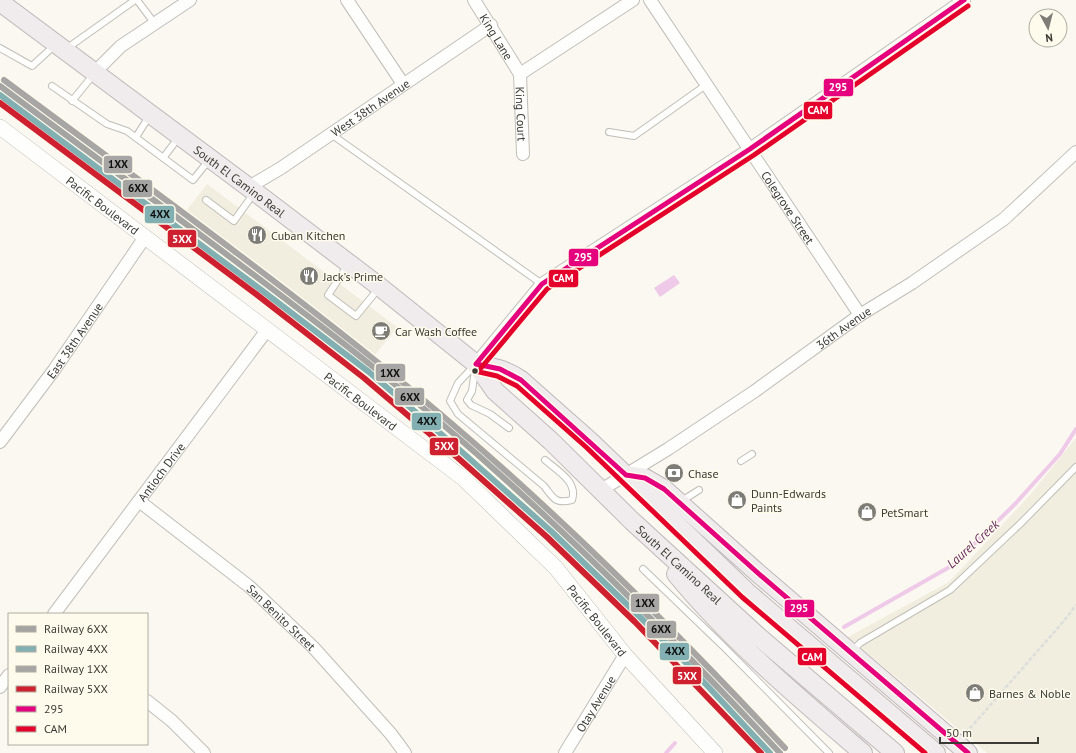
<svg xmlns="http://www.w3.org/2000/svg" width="1076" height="753" viewBox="0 0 1076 753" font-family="'PT Sans',sans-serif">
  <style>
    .built { fill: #f1eedf }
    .water { fill: #efcae8 }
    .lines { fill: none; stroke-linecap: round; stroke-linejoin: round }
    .stream { stroke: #efcae8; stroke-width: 4 }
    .service-casing { stroke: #c0beb8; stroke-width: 8 }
    .minor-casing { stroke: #c0beb8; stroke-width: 14 }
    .tertiary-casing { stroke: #c0beb8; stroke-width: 16 }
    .primary-casing { stroke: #bfb7b9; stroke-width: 20 }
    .path { stroke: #dddddb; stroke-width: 2.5; stroke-dasharray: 4 2; stroke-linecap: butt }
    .service { stroke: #fefefd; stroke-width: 6 }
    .minor { stroke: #fefefd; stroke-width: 12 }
    .tertiary { stroke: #fefefd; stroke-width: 15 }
    .primary { stroke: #f0ecee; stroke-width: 18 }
    .bus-1-casing { stroke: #fefbec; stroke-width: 8 }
    .bus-2-casing { stroke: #fefbec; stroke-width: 8 }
    .bus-1 { stroke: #e5007d; stroke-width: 5 }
    .bus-2 { stroke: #e4002b; stroke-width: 5 }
    .rail-1-casing { stroke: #fefbec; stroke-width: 9 }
    .rail-2-casing { stroke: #fefbec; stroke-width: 9 }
    .rail-3-casing { stroke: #fefbec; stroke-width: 9 }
    .rail-4-casing { stroke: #fefbec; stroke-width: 9 }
    .rail-1 { stroke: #a4a4a2; stroke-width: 6 }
    .rail-2 { stroke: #82b0b2; stroke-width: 6 }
    .rail-3 { stroke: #a7a6a4; stroke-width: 6 }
    .rail-4 { stroke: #ce202f; stroke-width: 6 }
    .bus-dot { fill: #3b3a34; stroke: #fefbec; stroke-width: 1.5 }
    .labels { text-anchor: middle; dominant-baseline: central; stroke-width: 3; stroke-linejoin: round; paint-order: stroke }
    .street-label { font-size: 12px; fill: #3b3a34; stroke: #fefbec }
    .poi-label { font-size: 12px; fill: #3b3a34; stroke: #fefbec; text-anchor: start }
    .water-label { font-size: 13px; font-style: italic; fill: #682c63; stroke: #fefbec }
    .line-badge { stroke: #fefbec; stroke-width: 1.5 }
    .badge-label { font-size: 11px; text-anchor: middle; font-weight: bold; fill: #fff }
    .pale-badge-label { font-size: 11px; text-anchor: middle; font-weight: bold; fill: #111 }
  </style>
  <rect width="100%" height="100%" fill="#faf8f0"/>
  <!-- built -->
  <path class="built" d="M207 184 397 327 373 358 187 210Z
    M1076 438V753H987L848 637 949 582 1030 495Z"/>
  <!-- water -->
  <path class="water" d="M674 275 680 283 660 297 654 288Z"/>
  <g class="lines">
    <!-- stream -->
    <path class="stream" d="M844 627 953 565 1016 503 1060 454 1076 429
      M666 753 675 743"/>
    <defs>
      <path id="service" d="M137 0 155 24
        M0 48 32 66 55 45
        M66 49 135 0
        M52 86 107 124 127 131 193 180 209 160
        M72 101 94 74
        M609 132 634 136 706 85
        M331 134 542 284
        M136 137 150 115
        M163 158 179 137
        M206 200 234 221 254 193
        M348 265 328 295 356 316 379 288
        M474 366 458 383 450 401 458 414 544 486C554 499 555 504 572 500 578 482 558 471 545 460
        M475 370 472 391 467 400 471 405 490 414 509 428
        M741 461 752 454
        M680 502 699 490
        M643 569 723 646 829 753
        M852 651 860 643 950 590 1022 522 1076 467"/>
      <g id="minor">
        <path d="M347 0 403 84"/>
        <path id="s1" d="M474 0 520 74 523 154"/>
        <path id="s2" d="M650 0 860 315"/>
        <path d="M95 72 121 46 190 0"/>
        <path d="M520 74 633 0"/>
        <path id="s3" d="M249 187 281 168 491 25"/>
        <path d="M476 364 542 284 750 149 964 0"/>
        <path id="s4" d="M0 442 54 370 145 237"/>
        <path id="s5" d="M601 490 668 449 755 391 860 315 912 283 1004 219 1076 152"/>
        <path id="s6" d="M139 501 250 587 313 647 391 734 405 753"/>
        <path id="s7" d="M54 614 267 330"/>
        <path d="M0 687 9 675"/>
        <path d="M147 701 172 721 204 753"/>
        <path id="s8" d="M565 753 625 655"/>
      </g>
      <g id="tertiary">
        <path id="s9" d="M0 127 464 479 556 568 625 655 715 753"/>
      </g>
      <g id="primary">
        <path id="s10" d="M0 2 255 192 380 287 476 364 495 391 551 441 632 521 759 637 895 753"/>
        <path d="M476 364C493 367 507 370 521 380L591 442 747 592 936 753"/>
        <path d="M626 475 645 478 664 489 759 574 968 753"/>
        <path d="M676 574C731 641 798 697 863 753"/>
      </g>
    </defs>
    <!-- service casing -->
    <use href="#service" class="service-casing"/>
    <!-- minor casing -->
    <use href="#minor" class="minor-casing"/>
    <!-- tertiary casing -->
    <use href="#tertiary" class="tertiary-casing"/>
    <!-- primary casing -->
    <use href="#primary" class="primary-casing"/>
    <!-- path -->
    <path class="path" d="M965 732 972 726 1063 622 1076 605"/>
    <!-- service -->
    <use href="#service" class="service"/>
    <!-- minor -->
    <use href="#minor" class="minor"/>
    <!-- tertiary -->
    <use href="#tertiary" class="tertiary"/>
    <!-- primary -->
    <use href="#primary" class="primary"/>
    <defs>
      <path id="bus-1" d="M476 364 542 284 750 149 964 0
        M476 364 500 369 521 380 626 475
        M626 475 645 478 664 489 759 574 968 753"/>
      <path id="bus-2" d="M481 368 547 289 754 155 968 6
        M475 371 497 376 517 386 586 447 742 597 925 753"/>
    </defs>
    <!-- bus-1 casing -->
    <use href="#bus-1" class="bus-1-casing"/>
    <!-- bus-2 casing -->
    <use href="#bus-2" class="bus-2-casing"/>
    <!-- bus-1 -->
    <use href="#bus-1" class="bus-1"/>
    <!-- bus-2 -->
    <use href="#bus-2" class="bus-2"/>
    <defs>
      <path id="rail-1" d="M0 86C124 179 250 269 372 366 519 483 652 616 780 753"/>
      <path id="rail-2" d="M0 95 260 289 369 372 462 452 552 532 640 617 687 664 770 753"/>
      <path id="rail-3" d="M4 80C129 173 255 264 376 361 523 478 657 611 785 748"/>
      <path id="rail-4" d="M0 103 256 294 364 378 458 458 547 537 635 622 761 753"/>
    </defs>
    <!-- rail-1 casing -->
    <use href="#rail-1" class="rail-1-casing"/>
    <!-- rail-2 casing -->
    <use href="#rail-2" class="rail-2-casing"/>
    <!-- rail-3 casing -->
    <use href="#rail-3" class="rail-3-casing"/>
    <!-- rail-4 casing -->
    <use href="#rail-4" class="rail-4-casing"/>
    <!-- rail-1 -->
    <use href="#rail-1" class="rail-1"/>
    <!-- rail-2 -->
    <use href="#rail-2" class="rail-2"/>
    <!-- rail-3 -->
    <use href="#rail-3" class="rail-3"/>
    <!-- rail-4 -->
    <use href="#rail-4" class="rail-4"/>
  </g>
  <!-- icons -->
  <defs>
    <symbol id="restaurant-disc" viewBox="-11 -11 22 22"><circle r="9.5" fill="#7e7c76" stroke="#fefbec"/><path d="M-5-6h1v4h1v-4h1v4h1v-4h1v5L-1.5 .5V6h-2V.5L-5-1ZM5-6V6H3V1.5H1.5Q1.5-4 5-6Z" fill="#fff"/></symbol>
    <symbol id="cafe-disc" viewBox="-11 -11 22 22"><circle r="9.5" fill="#7e7c76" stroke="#fefbec"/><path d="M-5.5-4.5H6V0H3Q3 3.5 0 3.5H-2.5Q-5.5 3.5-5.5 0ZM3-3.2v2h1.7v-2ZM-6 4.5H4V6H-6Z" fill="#fff"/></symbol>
    <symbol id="bank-disc" viewBox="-11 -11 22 22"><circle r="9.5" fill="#7e7c76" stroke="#fefbec"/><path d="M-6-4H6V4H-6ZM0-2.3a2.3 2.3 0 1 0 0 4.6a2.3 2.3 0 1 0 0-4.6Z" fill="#fff"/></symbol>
    <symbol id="shop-disc" viewBox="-11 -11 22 22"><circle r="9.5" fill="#7e7c76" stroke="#fefbec"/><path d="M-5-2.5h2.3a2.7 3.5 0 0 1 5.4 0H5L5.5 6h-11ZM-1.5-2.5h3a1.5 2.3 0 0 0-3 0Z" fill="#fff"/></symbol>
  </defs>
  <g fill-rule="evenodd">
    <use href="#restaurant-disc" x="246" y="224" width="22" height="22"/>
    <use href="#restaurant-disc" x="298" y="265" width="22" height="22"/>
    <use href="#cafe-disc" x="370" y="320" width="22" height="22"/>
    <use href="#bank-disc" x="663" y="462" width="22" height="22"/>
    <use href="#shop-disc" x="726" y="489" width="22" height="22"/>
    <use href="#shop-disc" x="856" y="501" width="22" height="22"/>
    <use href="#shop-disc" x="964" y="682" width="22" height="22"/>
  </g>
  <!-- markers -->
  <circle class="bus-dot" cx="475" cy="371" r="3.5"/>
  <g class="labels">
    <!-- street labels -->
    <g class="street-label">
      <text stroke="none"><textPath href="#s1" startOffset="43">King Lane</textPath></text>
      <text stroke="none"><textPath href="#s3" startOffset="145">West 38th Avenue</textPath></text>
      <text stroke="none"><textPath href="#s1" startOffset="127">King Court</textPath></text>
      <text stroke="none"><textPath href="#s10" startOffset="299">South El Camino Real</textPath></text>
      <text stroke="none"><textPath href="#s9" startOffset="129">Pacific Boulevard</textPath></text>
      <text stroke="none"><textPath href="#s2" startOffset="249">Colegrove Street</textPath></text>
      <text stroke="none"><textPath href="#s5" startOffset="292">36th Avenue</textPath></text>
      <text stroke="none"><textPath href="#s4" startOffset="126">East 38th Avenue</textPath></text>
      <text stroke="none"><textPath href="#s9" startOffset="453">Pacific Boulevard</textPath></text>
      <text stroke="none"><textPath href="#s7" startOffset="178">Antioch Drive</textPath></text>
      <text stroke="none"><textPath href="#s10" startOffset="884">South El Camino Real</textPath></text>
      <text stroke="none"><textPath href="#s6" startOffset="184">San Benito Street</textPath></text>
      <text stroke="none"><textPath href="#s9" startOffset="777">Pacific Boulevard</textPath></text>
      <text stroke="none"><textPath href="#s8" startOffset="58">Otay Avenue</textPath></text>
    </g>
    <!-- poi labels -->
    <g class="poi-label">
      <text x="271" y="235">Cuban Kitchen</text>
      <text x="323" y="276">Jack's Prime</text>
      <text x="395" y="331">Car Wash Coffee</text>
      <text x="688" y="473">Chase</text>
      <text x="751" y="493">Dunn-Edwards<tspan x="751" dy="14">Paints</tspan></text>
      <text x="881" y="512">PetSmart</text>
      <text x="989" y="693">Barnes &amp; Noble</text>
    </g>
    <!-- water labels -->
    <g class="water-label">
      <text transform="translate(973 544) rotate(-42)">Laurel Creek</text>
    </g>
  </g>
  <g class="line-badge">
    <rect x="823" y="78" width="31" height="19" rx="4" fill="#e5007d"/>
    <rect x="803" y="101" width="30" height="19" rx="4" fill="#e4002b"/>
    <rect x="103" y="155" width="30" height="19" rx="4" fill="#a7a6a4"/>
    <rect x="122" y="179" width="31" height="19" rx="4" fill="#a4a4a2"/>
    <rect x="144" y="205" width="31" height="19" rx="4" fill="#82b0b2"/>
    <rect x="167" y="229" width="30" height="19" rx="4" fill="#ce202f"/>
    <rect x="568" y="248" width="31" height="19" rx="4" fill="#e5007d"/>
    <rect x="548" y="269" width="31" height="19" rx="4" fill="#e4002b"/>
    <rect x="375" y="363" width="31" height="19" rx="4" fill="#a7a6a4"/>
    <rect x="394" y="387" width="31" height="19" rx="4" fill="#a4a4a2"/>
    <rect x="411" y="412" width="31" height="19" rx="4" fill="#82b0b2"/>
    <rect x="429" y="437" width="30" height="19" rx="4" fill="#ce202f"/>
    <rect x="630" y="593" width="30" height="20" rx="4" fill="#a7a6a4"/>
    <rect x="784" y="599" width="31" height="19" rx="4" fill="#e5007d"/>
    <rect x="646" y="620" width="31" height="19" rx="4" fill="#a4a4a2"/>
    <rect x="659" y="642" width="31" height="19" rx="4" fill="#82b0b2"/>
    <rect x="797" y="647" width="30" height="19" rx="4" fill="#e4002b"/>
    <rect x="672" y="666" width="30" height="19" rx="4" fill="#ce202f"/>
  </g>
  <g class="badge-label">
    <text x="838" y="91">295</text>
    <text x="818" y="114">CAM</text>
    <text x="182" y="243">5XX</text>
    <text x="583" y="261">295</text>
    <text x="563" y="282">CAM</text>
    <text x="444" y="450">5XX</text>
    <text x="799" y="612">295</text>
    <text x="812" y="661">CAM</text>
    <text x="687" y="680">5XX</text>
  </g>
  <g class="pale-badge-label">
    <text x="118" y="168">1XX</text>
    <text x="138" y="192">6XX</text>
    <text x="160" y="218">4XX</text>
    <text x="390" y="377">1XX</text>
    <text x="410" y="401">6XX</text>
    <text x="427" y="425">4XX</text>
    <text x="645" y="607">1XX</text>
    <text x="661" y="633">6XX</text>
    <text x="675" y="655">4XX</text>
  </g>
  <!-- legend -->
  <rect x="8" y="613" width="140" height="132" fill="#fefbec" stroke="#b0aea2"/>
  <rect x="16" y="626" width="20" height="6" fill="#a4a4a2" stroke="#b0aea2"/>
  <text x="44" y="633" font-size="12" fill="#3b3a34">Railway 6XX</text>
  <rect x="16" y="646" width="20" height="6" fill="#82b0b2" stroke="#b0aea2"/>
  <text x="44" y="653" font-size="12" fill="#3b3a34">Railway 4XX</text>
  <rect x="16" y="666" width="20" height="6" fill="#a7a6a4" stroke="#b0aea2"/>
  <text x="44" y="673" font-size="12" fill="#3b3a34">Railway 1XX</text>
  <rect x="16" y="686" width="20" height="6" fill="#ce202f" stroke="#b0aea2"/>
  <text x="44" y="693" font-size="12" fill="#3b3a34">Railway 5XX</text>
  <rect x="16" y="706" width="20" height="6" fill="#e5007d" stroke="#b0aea2"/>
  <text x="44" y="713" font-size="12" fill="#3b3a34">295</text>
  <rect x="16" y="726" width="20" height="6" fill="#e4002b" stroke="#b0aea2"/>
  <text x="44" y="733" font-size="12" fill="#3b3a34">CAM</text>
  <!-- north arrow -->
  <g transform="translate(1048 28) rotate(173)"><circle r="19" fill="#fefbec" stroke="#b0aea2"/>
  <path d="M0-3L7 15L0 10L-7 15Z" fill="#7e7c76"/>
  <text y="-6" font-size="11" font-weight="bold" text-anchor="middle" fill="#3b3a34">N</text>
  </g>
  <!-- scale -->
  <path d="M940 737v6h98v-6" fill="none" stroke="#3b3a34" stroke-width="2"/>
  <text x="946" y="737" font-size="12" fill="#3b3a34" stroke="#fefbec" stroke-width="3" paint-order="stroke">50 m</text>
</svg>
